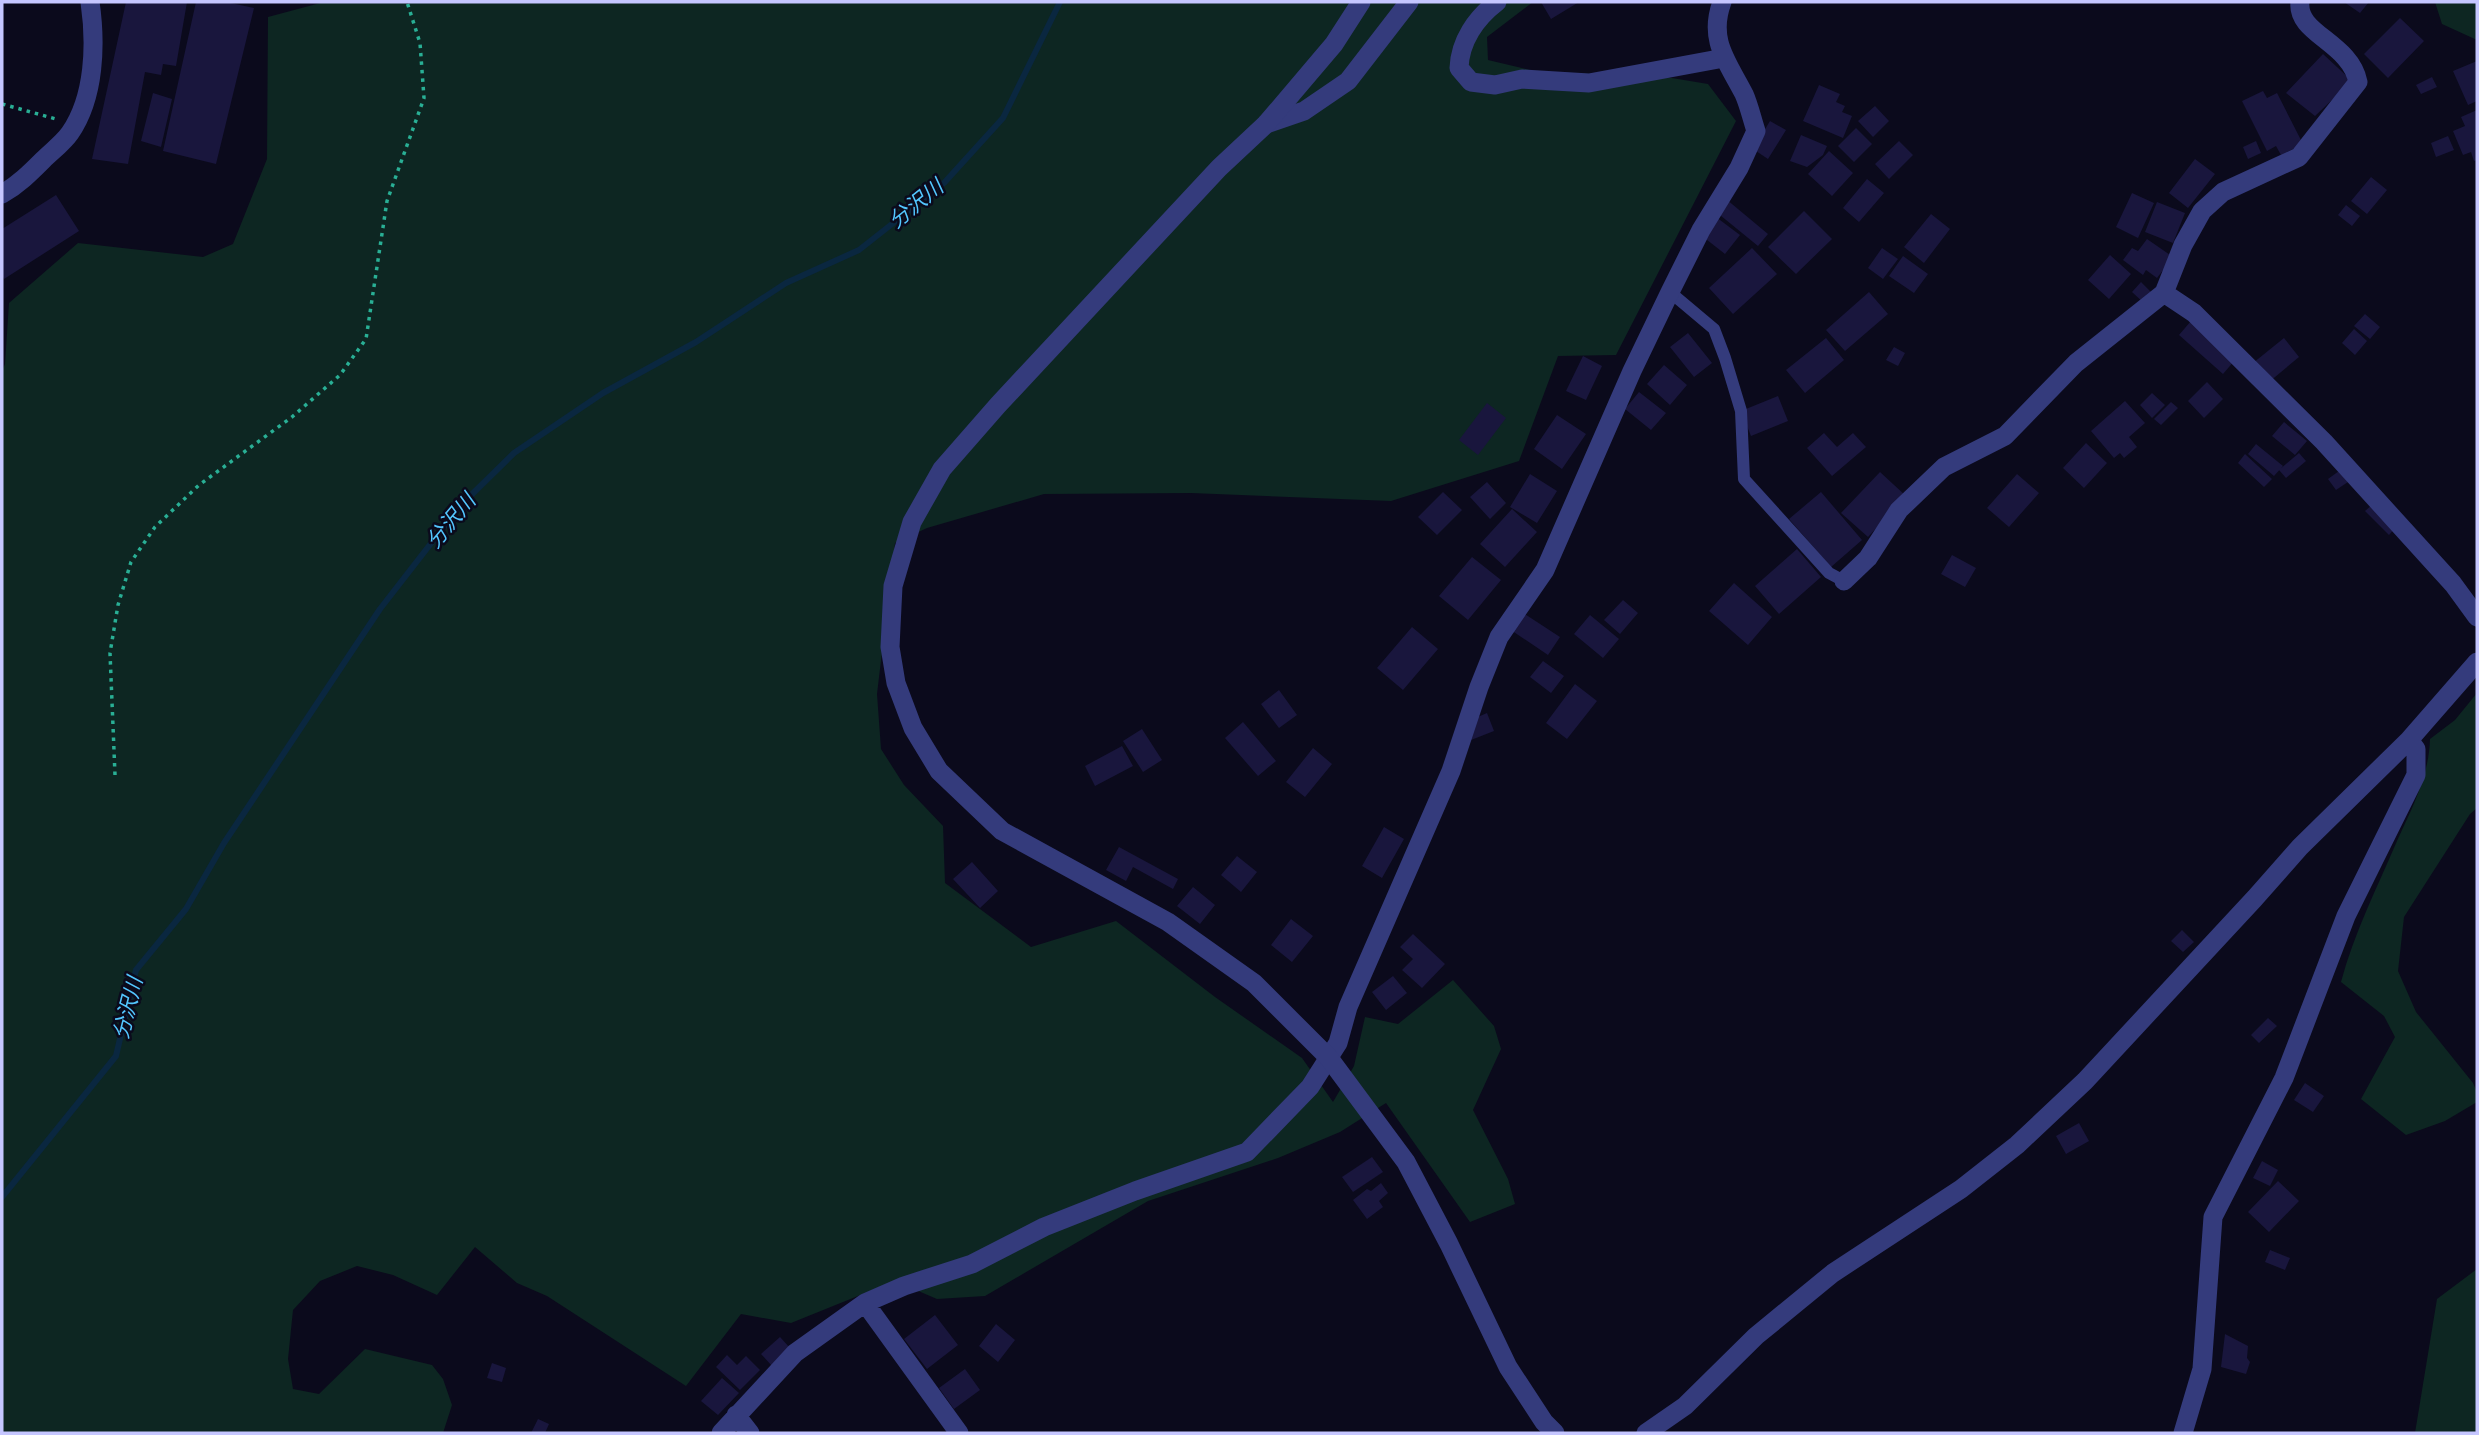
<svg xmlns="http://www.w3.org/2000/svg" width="2479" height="1435" viewBox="0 0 2479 1435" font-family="'Roboto Condensed','Noto Sans JP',sans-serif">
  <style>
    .green { fill: #0d2622 }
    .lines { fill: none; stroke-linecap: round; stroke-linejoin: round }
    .stream { stroke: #0a2740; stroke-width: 6 }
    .building { fill: #19163d }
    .path { stroke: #29af95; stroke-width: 3.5; stroke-dasharray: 3.5 5; stroke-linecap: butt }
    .service { stroke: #343b7c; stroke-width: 12 }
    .minor { stroke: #343b7c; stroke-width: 19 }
    .tertiary { stroke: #343b7c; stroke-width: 19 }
    .labels { text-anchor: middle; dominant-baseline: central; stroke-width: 5; stroke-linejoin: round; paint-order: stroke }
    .water-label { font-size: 21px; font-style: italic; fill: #53c7ff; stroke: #0b0a1c }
  </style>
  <rect width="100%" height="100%" fill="#0b0a1c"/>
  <!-- green -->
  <path class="green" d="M324 2H1533L1487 37 1488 60 1534 71 1672 78 1708 84 1736 121 1616 355 1558 356 1519 461 1391 501 1191 493 1044 494 927 528 895 543 877 694 881 749 904 785 943 826 945 883 1031 947 1116 921 1215 997 1302 1058 1333 1102 1354 1066 1365 1017 1398 1024 1453 980 1494 1026 1501 1049 1473 1110 1508 1179 1515 1204 1470 1222 1386 1103 1340 1132 1278 1158 1148 1201 985 1296 937 1299 895 1281 791 1323 741 1314 686 1386 547 1296 517 1283 475 1247 437 1295 393 1275 357 1266 320 1281 293 1310 288 1359 293 1389 319 1394 365 1349 432 1365 443 1379 452 1405 443 1433H2V371L5 364 9 303 78 243 203 257 233 244 267 159 268 17Z
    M2435 2H2477V40L2442 24Z
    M2477 693V808L2470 814 2404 917 2398 971 2416 1012 2473 1083 2477 1092V1102L2445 1121 2406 1135 2361 1099 2395 1037 2384 1016 2341 982C2354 933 2377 888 2397 841 2412 808 2429 776 2430 739L2455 720Z
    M2477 1269V1433H2415L2437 1299Z"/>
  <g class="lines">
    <!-- stream -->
    <path class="stream" d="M2 1197 116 1056 136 970 186 909 224 843 380 609 460 506 514 453 603 393 696 342 786 283 859 250 944 183 1003 118 1060 2"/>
  </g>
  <!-- building -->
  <path class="building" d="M126 2H187L176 66 163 64 161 75 145 72 128 164 92 159Z
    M196 2H226L254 8 216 164 163 151Z
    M1541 2H1579L1551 19Z
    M2344 2H2369L2360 13Z
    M2400 18 2424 41 2388 78 2364 54Z
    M2323 54 2352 81 2315 116 2286 93Z
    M2477 61V101L2468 105 2453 71Z
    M2432 77 2437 87 2421 94 2416 85Z
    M1819 85 1840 94 1836 102 1845 106 1842 112 1852 116 1843 138 1803 121Z
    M2263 91 2267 98 2277 93 2303 144 2281 155 2276 146 2267 151 2242 101Z
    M153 93 172 99 161 147 141 141Z
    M1875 106 1889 121 1873 137 1858 121Z
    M2477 110V160L2474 161 2471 152 2463 155 2453 131 2465 126 2461 117Z
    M1770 121 1786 130 1768 159 1753 149Z
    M1856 128 1872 144 1854 162 1838 146Z
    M1801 135 1827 146 1823 155 1807 167 1790 161Z
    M2448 136 2454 150 2436 157 2431 143Z
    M1899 141 1913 155 1889 179 1875 164Z
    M2256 141 2261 153 2248 159 2243 147Z
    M1829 151 1853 173 1832 196 1808 174Z
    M2195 159 2215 174 2188 208 2169 193Z
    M2371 177 2387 190 2367 214 2351 201Z
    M1867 179 1884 193 1859 222 1843 208Z
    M2132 193 2154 203 2138 238 2116 227Z
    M56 195 79 231 4 279 2 275V229Z
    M1726 199 1768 234 1758 246 1715 211Z
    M2157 202 2185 213 2173 243 2145 232Z
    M2346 205 2360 216 2352 226 2338 215Z
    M1804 211 1832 239 1796 274 1768 247Z
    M1931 214 1950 229 1924 263 1904 247Z
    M1716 217 1740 235 1725 254 1702 236Z
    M2147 239 2173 257 2157 278 2146 270 2143 275 2123 260 2132 248 2138 251Z
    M1752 248 1777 274 1733 314 1709 288Z
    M1882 248 1898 259 1883 279 1868 268Z
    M2110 255 2131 274 2109 299 2088 280Z
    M1903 256 1928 274 1914 293 1889 276Z
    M2141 282 2155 296 2146 305 2132 292Z
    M1869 292 1888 314 1845 351 1826 330Z
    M2365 314 2380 327 2370 339 2354 326Z
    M2191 321 2235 360 2223 374 2179 335Z
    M2354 329 2367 341 2355 355 2342 343Z
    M1688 333 1712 363 1694 377 1670 347Z
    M1826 338 1844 360 1805 393 1786 370Z
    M2284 338 2299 357 2269 382 2253 363Z
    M1894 347 1905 353 1898 366 1886 360Z
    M1583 356 1602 366 1586 400 1566 391Z
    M1664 365 1687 385 1670 405 1647 384Z
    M2207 382 2223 399 2204 418 2188 401Z
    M1639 392 1666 413 1651 430 1625 409Z
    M2152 393 2165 405 2152 418 2140 405Z
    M1778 396 1788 421 1751 436 1741 411Z
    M2125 401 2145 423 2129 437 2137 447 2124 458 2120 453 2114 458 2091 431Z
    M2171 402 2178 408 2161 425 2154 419Z
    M1487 403 1506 418 1478 455 1459 440Z
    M1557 415 1586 434 1562 469 1534 449Z
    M2284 422 2307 441 2295 455 2272 436Z
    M1824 433 1837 447 1853 433 1866 447 1832 476 1807 448Z
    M2086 443 2107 463 2084 488 2063 468Z
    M2256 444 2283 466 2274 476 2248 454Z
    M2299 453 2306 461 2286 478 2279 470Z
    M2245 454 2272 479 2264 487 2238 463Z
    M2339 471 2348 482 2336 490 2328 479Z
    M1880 472 1906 496 1868 537 1841 513Z
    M1530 474 1557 491 1537 523 1510 507Z
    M2017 474 2039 493 2009 527 1987 508Z
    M1487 482 1506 503 1490 519 1470 497Z
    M1443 492 1462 510 1437 535 1418 517Z
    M1821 492 1862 540 1831 567 1789 519Z
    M2373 504 2396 527 2389 535 2365 511Z
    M1512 509 1537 532 1505 567 1480 544Z
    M1797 549 1821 577 1779 614 1755 586Z
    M1952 555 1976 568 1965 587 1941 574Z
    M1472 557 1501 580 1468 620 1439 596Z
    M1734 583 1772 617 1748 645 1709 611Z
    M1623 600 1638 613 1620 634 1604 620Z
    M1514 607 1560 637 1548 655 1502 624Z
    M1590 615 1619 639 1603 658 1574 634Z
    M1412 627 1438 649 1403 690 1377 668Z
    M1543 661 1564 676 1551 693 1530 677Z
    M1575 684 1597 701 1567 739 1546 723Z
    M1279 690 1297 715 1279 728 1261 704Z
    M1487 713 1494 731 1471 740 1464 723Z
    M1243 722 1276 761 1258 776 1225 738Z
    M1142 729 1162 760 1143 772 1123 741Z
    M1122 746 1133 766 1095 786 1085 766Z
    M1313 748 1332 764 1305 797 1286 782Z
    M1384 827 1404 839 1382 878 1362 866Z
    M1119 847 1178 879 1173 889 1133 867 1126 881 1106 870Z
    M1237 856 1257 872 1241 892 1221 875Z
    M972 862 998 891 980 908 953 879Z
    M1193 887 1215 905 1200 924 1177 906Z
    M1291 919 1313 936 1292 962 1271 945Z
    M2182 930 2194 942 2183 952 2171 941Z
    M1413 934 1445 964 1422 988 1402 970 1413 959 1400 947Z
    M1393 976 1407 993 1386 1010 1372 992Z
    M2268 1018 2277 1026 2259 1043 2251 1035Z
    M2305 1083 2324 1096 2313 1112 2294 1100Z
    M2079 1123 2089 1141 2066 1154 2056 1136Z
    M1372 1157 1383 1172 1353 1192 1342 1177Z
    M2262 1161 2278 1170 2270 1186 2253 1178Z
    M2278 1181 2299 1201 2269 1232 2248 1212Z
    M1381 1183 1388 1193 1379 1201 1383 1207 1367 1219 1353 1200 1367 1189 1371 1191Z
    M2270 1250 2290 1258 2285 1270 2265 1262Z
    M935 1315 958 1345 927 1369 904 1339Z
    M996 1324 1015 1340 998 1362 979 1346Z
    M2225 1334 2248 1346 2247 1358 2250 1362 2246 1374 2221 1367Z
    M780 1337 790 1348 772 1366 761 1354Z
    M727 1355 737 1365 746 1356 760 1370 740 1390 716 1367Z
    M492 1363 506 1368 502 1382 487 1378Z
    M965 1369 980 1390 954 1409 939 1388Z
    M722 1378 739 1393 718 1415 701 1401Z
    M538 1419 549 1424 545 1433H531Z"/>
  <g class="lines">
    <!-- path -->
    <path class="path" d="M2 104 56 119
      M115 775 110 653 118 605 131 562 155 527 199 485 292 417 340 375 366 339 387 201 424 98 420 43 407 2"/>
    <!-- service -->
    <path class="service" d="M1670 292 1714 329 1725 358 1741 411 1744 479 1829 573 1844 581"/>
    <!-- minor -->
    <path class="minor" d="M1497 2C1476 18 1460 41 1459 68L1471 82 1495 85 1522 79 1589 83 1724 58
      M1266 124 1304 111 1348 81 1409 2
      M2 194C18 185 30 173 43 160 52 151 63 143 70 133 95 97 96 43 90 2
      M2164 293 2194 313 2324 442 2453 584 2477 617
      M1844 581 1868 558 1899 510 1944 467 2005 436 2076 363 2164 293 2183 245 2202 211 2223 192 2299 157 2358 82C2350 42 2296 34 2300 2
      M865 1303 959 1433
      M736 1415 750 1433
      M721 1433 795 1353 865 1303 904 1286 972 1264 1044 1227 1135 1191 1247 1152 1310 1087 1338 1043 1348 1007 1451 771 1479 687 1499 637 1545 570 1632 371 1670 292 1701 230 1739 168 1756 131C1752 119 1749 105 1744 94 1727 61 1708 40 1722 2
      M1646 1433 1685 1406 1756 1336 1833 1273 1961 1189 2017 1145 2085 1081 2255 898 2300 847 2409 740 2477 662
      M2183 1433 2202 1369 2213 1217 2284 1078 2346 916 2416 775V749L2409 740"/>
    <!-- tertiary -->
    <path class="tertiary" d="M1361 2 1334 44 1266 124 1219 168 998 405 942 469 912 522 893 586 890 647 896 683 913 728 939 771 1002 831 1168 922 1254 983 1329 1058 1406 1162 1449 1244 1508 1367 1544 1422 1555 1433"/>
  </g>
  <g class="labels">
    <!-- water labels -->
    <g class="water-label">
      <text transform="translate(916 204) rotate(-39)">分沢川</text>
      <text transform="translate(451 521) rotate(-50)">分沢川</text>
      <text transform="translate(128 1008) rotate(-76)">分沢川</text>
    </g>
  </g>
  <!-- border -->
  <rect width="2479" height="1435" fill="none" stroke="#c5c6ff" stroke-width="7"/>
</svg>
